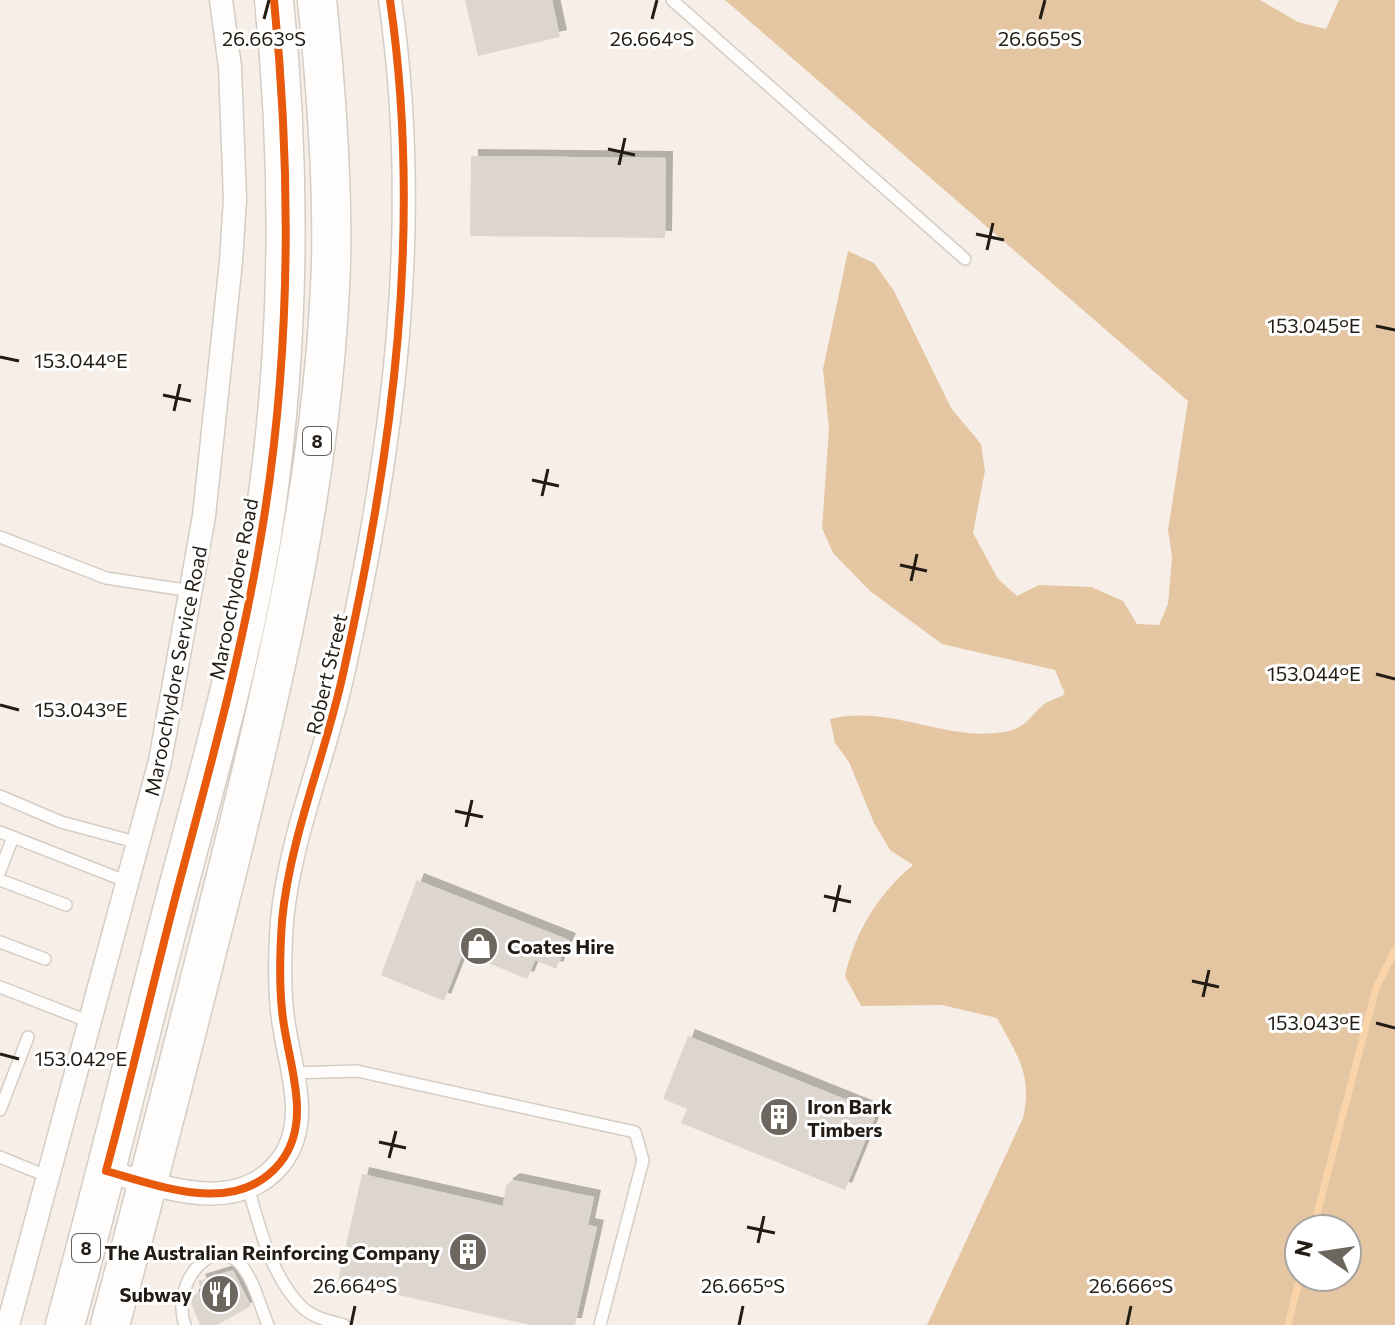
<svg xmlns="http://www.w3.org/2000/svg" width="1395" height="1325" viewBox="0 0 1395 1325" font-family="Commissioner,sans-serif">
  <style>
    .forest { fill: #e5c6a3; fill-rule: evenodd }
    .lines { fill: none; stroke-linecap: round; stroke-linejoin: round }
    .stream { stroke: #fad4a9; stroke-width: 7 }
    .building { fill: #ddd6cf; filter: url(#shadow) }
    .service-casing { stroke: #d4cdc6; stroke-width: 14 }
    .minor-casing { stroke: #d4cdc6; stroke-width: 25 }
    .trunk-casing { stroke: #d4cdc6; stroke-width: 41 }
    .service { stroke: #fefdfb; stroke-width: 11 }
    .minor { stroke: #fefdfb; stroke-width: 22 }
    .trunk { stroke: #fefdfb; stroke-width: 38 }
    .cycleway-casing { stroke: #fff; stroke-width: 13 }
    .cycleway { stroke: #e8590c; stroke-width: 8 }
    .ticks { fill: none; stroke: #221c15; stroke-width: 3 }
    .labels { text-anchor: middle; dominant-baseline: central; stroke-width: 6; stroke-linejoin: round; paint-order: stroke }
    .shield { fill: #fff; stroke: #64605b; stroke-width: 2 }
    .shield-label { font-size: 18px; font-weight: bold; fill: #221c15 }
    .street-label { font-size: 20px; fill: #221c15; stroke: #fff }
    .poi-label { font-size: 20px; font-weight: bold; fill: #221c15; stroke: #fff; text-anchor: start }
    .ticks-label { font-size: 20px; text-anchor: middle; fill: #221c15; stroke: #fff; stroke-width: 6; stroke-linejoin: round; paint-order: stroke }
  </style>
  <defs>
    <filter id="shadow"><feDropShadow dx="7" dy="-7" stdDeviation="0" flood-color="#0004"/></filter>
  </defs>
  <rect width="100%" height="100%" fill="#f7efe7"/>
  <!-- forest -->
  <path class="forest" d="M725 0H1260L1298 22 1326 29 1339 0H1395V1325H927L1023 1118C1033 1075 1017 1055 997 1018L942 1005 861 1006 845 976C855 932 878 894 913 865L890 850 874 823 849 762 835 743 830 719C890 704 947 742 1003 732 1027 728 1027 719 1043 705 1049 700 1059 698 1065 694L1055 670 942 644 870 591 833 553 822 528 829 429 823 369 848 251 874 263 894 291 951 408 981 444 985 471 973 533 998 579 1017 596 1039 585 1091 587 1123 601 1137 624 1159 625 1168 604 1172 557 1168 530 1188 401ZM1299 1229H1347V1277H1299Z"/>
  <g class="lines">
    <!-- stream -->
    <path class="stream" d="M1313 1229 1376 988 1395 950
      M1288 1325 1300 1277"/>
  </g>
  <!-- building -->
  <path class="building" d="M465 0H552L560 37 478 56Z
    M471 156 666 158 665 238 470 236Z
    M417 880 569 940 556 969 535 960 527 979 463 953 444 1001 381 975Z
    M688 1036 877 1112 845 1190 681 1123 687 1109 663 1099Z
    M362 1174 503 1206 506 1185 513 1180 594 1197 588 1225 597 1227 575 1325H530L338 1281Z
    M233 1270 251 1306 217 1325H200L191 1303 192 1296 202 1291 198 1281Z"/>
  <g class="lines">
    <defs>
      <path id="service" d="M672 0 965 259
        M0 537 106 578 191 591
        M0 796 61 822 139 843
        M0 832 128 882
        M0 871 13 837
        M0 880 66 905
        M0 942 45 959
        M0 987 90 1022
        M292 1073 357 1071 635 1132 643 1160 600 1325
        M0 1110 28 1037
        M0 1157 49 1177
        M248 1187C259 1226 272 1279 303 1308 314 1318 330 1321 344 1325
        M185 1325C171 1287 209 1235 238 1262 253 1276 260 1306 268 1325"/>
      <path id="minor" d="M106 1171C161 1186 236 1217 280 1163 315 1119 286 1060 282 1010 279 981 280 950 282 921 290 836 325 757 343 674 393 452 423 227 390 0
        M8 1325 160 761 204 516 231 261 235 199 230 67 221 0"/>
      <path id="trunk" d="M65 1325C103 1187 136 1049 172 911 204 788 240 666 261 541 290 362 292 180 274 0
        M110 1325C151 1174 189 1023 227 872 277 671 324 472 331 264 333 176 326 87 317 0"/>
    </defs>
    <!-- service casing -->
    <use href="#service" class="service-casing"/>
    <!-- minor casing -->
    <use href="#minor" class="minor-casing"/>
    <!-- trunk casing -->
    <use href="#trunk" class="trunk-casing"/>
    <!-- service -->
    <use href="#service" class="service"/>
    <!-- minor -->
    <use href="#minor" class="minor"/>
    <!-- trunk -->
    <use href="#trunk" class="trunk"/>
    <defs>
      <path id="cycleway" d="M274 0C292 181 291 363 260 542 240 662 207 778 176 895 152 987 131 1079 106 1171 161 1186 236 1217 280 1163 315 1119 286 1060 282 1010 279 981 280 950 282 921 290 836 325 757 343 674 393 452 423 227 390 0"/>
    </defs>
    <!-- cycleway casing -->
    <use href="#cycleway" class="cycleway-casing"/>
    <!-- cycleway -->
    <use href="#cycleway" class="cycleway"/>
  </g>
  <!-- ticks -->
  <path class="ticks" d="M264 19 269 0M652 19 657 0M1040 19 1045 0M608 149 635 155M619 165 625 138M976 234 1004 240M987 250 993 223M1376 326 1395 330M0 357 19 361M163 395 191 401M174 411 180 384M532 480 559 486M542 496 548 469M900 565 927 571M911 581 917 554M1376 674 1395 679M0 705 19 710M455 811 483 817M466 827 472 800M824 896 851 902M834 912 840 885M1192 981 1219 987M1203 997 1209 970M1376 1023 1395 1028M0 1054 19 1059M379 1142 406 1148M389 1158 396 1131M747 1227 775 1233M758 1243 764 1216M351 1325 355 1306M739 1325 743 1306M1127 1325 1131 1306"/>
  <!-- icons -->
  <defs>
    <symbol id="shop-disc" viewBox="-11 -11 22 22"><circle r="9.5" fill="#6d665e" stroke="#fff"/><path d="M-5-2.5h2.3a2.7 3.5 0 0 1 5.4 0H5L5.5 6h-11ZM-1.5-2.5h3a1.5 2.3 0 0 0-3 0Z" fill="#fff"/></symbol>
    <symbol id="building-disc" viewBox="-11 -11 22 22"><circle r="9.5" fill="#6d665e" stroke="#fff"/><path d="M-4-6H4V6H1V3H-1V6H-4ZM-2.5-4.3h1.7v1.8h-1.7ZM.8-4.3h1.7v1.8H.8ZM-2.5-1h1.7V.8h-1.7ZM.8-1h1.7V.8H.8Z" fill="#fff"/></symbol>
    <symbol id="restaurant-disc" viewBox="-11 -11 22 22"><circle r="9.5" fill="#6d665e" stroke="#fff"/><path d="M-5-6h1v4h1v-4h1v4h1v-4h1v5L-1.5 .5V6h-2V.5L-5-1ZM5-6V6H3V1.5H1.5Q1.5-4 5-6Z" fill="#fff"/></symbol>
  </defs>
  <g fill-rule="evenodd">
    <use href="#shop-disc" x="457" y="924" width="44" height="44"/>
    <use href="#building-disc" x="757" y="1095" width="44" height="44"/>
    <use href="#building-disc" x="446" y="1230" width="44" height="44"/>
    <use href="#restaurant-disc" x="198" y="1272" width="44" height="44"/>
  </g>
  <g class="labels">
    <!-- shield labels -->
    <g class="shield">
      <rect x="303" y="427" width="28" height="28" rx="6"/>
      <rect x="72" y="1234" width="28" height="28" rx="6"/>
    </g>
    <g class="shield-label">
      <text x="317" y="441">8</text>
      <text x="86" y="1248">8</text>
    </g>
    <!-- street labels -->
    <g class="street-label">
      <text transform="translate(233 589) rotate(-79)">Maroochydore Road</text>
      <text transform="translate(175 671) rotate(-79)">Maroochydore Service Road</text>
      <text transform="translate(326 674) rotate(-77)">Robert Street</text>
    </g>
    <!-- poi labels -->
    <g class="poi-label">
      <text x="507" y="946">Coates Hire</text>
      <text x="807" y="1106">Iron Bark<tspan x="807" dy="23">Timbers</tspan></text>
      <text x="440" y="1252" text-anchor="end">The Australian Reinforcing Company</text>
      <text x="192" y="1294" text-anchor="end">Subway</text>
    </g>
  </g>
  <g class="ticks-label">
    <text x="652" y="46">26.664°S</text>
    <text x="1040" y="46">26.665°S</text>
    <text x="264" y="46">26.663°S</text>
    <text x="1314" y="333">153.045°E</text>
    <text x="81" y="368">153.044°E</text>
    <text x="1314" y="681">153.044°E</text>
    <text x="81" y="717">153.043°E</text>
    <text x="1314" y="1030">153.043°E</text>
    <text x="81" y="1066">153.042°E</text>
    <text x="355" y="1293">26.664°S</text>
    <text x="743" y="1293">26.665°S</text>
    <text x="1131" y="1293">26.666°S</text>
  </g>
  <!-- north arrow -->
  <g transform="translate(1323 1253) rotate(283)"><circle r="38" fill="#ffffff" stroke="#a7a4a1" stroke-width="2"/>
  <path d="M0-6L14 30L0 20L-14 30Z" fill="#6d665e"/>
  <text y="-12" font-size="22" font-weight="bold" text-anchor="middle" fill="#221c15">N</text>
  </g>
</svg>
